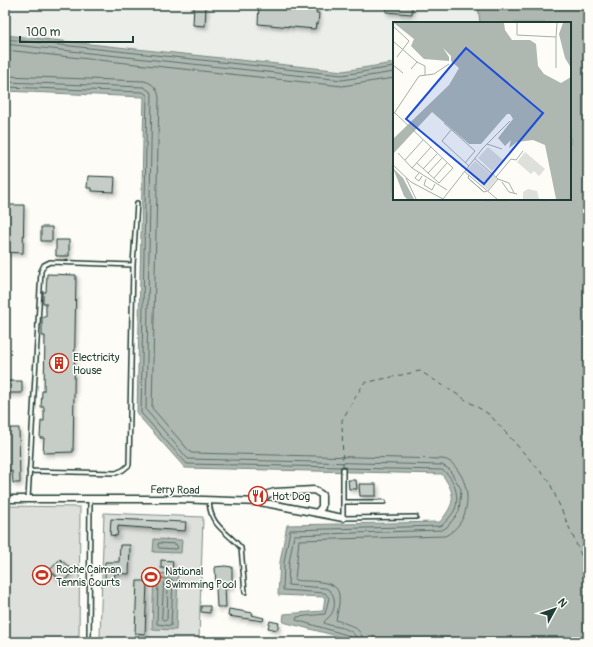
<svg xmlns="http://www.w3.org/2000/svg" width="593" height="647" viewBox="0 0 593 647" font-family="Pangolin,sans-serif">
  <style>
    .built { fill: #eceee9 }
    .green { fill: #dde0db; stroke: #7e8e88 }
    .water { fill: #aeb8b1; stroke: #75877f }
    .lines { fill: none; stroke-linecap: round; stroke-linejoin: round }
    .shore { stroke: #586e66; stroke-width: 1 }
    .ferry { stroke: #435c53; stroke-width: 1; stroke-dasharray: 5 4; stroke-linecap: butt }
    .building { fill: #c6cdc7; stroke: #1f3d34; filter: url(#shadow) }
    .lane-casing { stroke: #1f3d34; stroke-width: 6 }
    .street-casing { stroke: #1f3d34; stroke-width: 9 }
    .lane { stroke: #fdfcf7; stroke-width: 3 }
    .street { stroke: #fdfcf7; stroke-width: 6 }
    .labels { text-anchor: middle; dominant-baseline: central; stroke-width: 3; stroke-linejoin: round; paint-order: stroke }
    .poi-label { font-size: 11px; fill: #1f3d34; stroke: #fdfcf7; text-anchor: start }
    .street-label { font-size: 11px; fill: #1f3d34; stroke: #fdfcf7 }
    .inset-river { fill: none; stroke: #aeb8b1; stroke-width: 2 }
    .inset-road { fill: none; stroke: #a4b0a9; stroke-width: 1 }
    .view { fill: #1d4ed8; fill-opacity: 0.15; stroke: #1d4ed8; stroke-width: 2 }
    .inset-edge { fill: none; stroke: #1f3d34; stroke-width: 2 }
  </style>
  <defs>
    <filter id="shadow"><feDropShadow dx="2" dy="3" stdDeviation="2" flood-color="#0004"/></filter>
  </defs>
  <rect width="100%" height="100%" fill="#fdfcf7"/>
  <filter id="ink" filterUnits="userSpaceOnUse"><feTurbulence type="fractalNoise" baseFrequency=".025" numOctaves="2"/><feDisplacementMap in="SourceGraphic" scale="8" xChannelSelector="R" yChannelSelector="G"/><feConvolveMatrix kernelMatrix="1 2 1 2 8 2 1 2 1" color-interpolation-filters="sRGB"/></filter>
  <g filter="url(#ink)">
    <!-- built -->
    <path class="built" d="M5 5H478L480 23H394V63L343 71 5 35Z"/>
    <!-- green -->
    <path class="green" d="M5 506 80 507 79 642H5Z
      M104 513 203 517 199 641 100 637Z"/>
    <!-- water -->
    <path class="water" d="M478 5H588V642H350L345 638 283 622 284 614 323 611 325 597 278 595 280 562 287 525 440 522C456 502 456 495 442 474L185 468 137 414 144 97 5 91V35L343 71 394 63V199H570V23H480Z
      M154 539 182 540 181 553 153 552Z
      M154 573 178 574 176 630 152 629Z"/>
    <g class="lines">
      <!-- shore -->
      <path class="shore" d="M5 39 342 75 394 67
        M5 44 342 80 394 72
        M5 50 342 86 394 78
        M5 76 144 81C153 83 158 89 159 98L152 408 191 453 442 459C451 460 454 465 459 472 473 493 469 524 445 536L299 540 295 580C299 581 305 581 310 581 343 583 342 591 336 620 348 625 362 626 363 642
        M5 82 144 87 152 93 146 410 188 459 442 465 449 469 461 489 459 512 447 527 442 530 294 535 289 563 288 585 325 588C336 591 337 608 330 616 327 620 325 619 324 623 334 628 356 626 357 642
        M5 87 143 92 147 95 141 413 187 464 341 467
        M345 468 442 470C454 476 460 497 455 509 453 514 445 523 441 526L290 530 284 562 283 590 325 593 329 598 325 614 297 617 296 620 347 635 351 638 352 642
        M159 543 176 544 178 548 176 549 159 548 158 546Z
        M160 578 173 580 171 626 157 624 158 580Z
        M164 583 168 585 167 619 165 621 162 619Z"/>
      <!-- ferry -->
      <path class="ferry" d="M343 468 342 420 364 383 420 371 490 415 549 481 588 571"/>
    </g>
    <!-- building -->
    <path class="building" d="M194 5H206L205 26 193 25Z
      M259 5 317 8 316 13H319L318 24H316L315 29 258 24Z
      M387 5H412V14L386 12Z
      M88 176 115 177 114 192 92 191V188H87Z
      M5 205H24L23 253 5 252Z
      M41 227H52V241H41Z
      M56 240H69V256H56Z
      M47 274 76 275 73 452 43 453 44 438H40L41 421H44V407H41L42 391H44L45 336H42V317H46V303H43V292H46Z
      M5 381H22V393H5Z
      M5 428H19L20 483H13L12 471H5Z
      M348 480H356L357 489H349Z
      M359 484H376V496H360Z
      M111 519 186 522 185 531 118 526 117 536 110 535Z
      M120 545H130L129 574 115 573 114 579H105V562H119Z
      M60 559 73 571 63 582 50 570Z
      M161 560 173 561 172 569 161 568Z
      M225 566 232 567V587H225L226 607H217L215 567Z
      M137 581H147L145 634 135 633Z
      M201 606H210V613L201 612Z
      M229 609 253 613 252 615 264 618 263 621 228 616Z
      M270 621 279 623 277 630 268 628Z"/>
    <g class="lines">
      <defs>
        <path id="lane" d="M343 469V518L416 517
          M29 471 116 473 123 470 129 465 133 265 137 203
          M28 499 41 271 44 265 50 262 133 265
          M209 500C210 527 226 530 241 548L245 592
          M343 502H384
          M89 642 90 500"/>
        <path id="street" d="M5 499H175L260 502 343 518
          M260 502 268 494 275 492 314 490 322 495V507L317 513"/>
      </defs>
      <!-- lane casing -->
      <use href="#lane" class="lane-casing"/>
      <!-- street casing -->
      <use href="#street" class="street-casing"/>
      <!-- lane -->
      <use href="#lane" class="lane"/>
      <!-- street -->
      <use href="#street" class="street"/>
    </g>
  </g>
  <!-- icons -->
  <defs>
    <symbol id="building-ring" viewBox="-11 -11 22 22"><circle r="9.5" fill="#fdfcf7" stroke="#c8321e" stroke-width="1.5"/><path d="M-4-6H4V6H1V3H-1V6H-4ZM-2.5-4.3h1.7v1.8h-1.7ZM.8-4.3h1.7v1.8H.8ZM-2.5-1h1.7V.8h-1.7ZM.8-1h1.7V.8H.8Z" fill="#c8321e"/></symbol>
    <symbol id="restaurant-ring" viewBox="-11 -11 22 22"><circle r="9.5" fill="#fdfcf7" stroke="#c8321e" stroke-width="1.5"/><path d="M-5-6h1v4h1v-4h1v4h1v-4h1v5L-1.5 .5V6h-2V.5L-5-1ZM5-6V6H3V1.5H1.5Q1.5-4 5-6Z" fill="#c8321e"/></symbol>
    <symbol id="stadium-ring" viewBox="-11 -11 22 22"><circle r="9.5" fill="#fdfcf7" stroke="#c8321e" stroke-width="1.5"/><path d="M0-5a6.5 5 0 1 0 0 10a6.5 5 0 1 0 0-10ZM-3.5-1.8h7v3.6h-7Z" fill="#c8321e"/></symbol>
  </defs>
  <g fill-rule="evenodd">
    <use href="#building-ring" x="48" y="352" width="22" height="22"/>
    <use href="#restaurant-ring" x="247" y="485" width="22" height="22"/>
    <use href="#stadium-ring" x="31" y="564" width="22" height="22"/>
    <use href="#stadium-ring" x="140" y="566" width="22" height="22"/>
  </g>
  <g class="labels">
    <!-- poi labels -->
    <g class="poi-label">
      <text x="73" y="357">Electricity<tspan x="73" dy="13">House</tspan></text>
      <text x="272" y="496">Hot Dog</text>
      <text x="56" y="569">Roche Caiman<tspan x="56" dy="13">Tennis Courts</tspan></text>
      <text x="165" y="571">National<tspan x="165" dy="13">Swimming Pool</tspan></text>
    </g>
    <!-- street labels -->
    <g class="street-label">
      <text transform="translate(175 490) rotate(1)">Ferry Road</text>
    </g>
  </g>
  <!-- overview -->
  <g transform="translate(393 22)">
    <rect width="178" height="178" fill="#fdfcf7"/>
    <path d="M95 125 110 138 99 149 85 136ZM132 130 152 147 146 154 141 149 138 152 124 140ZM82 139 104 157 95 168 73 149ZM135 167 144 169 146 177H130V170Z" fill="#dde0db"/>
    <path d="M1 1H111L112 8 119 18H137L143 22 145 44 151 52 168 61 178 55V177H163L152 123 140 118 124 120 116 126 118 118 112 124 105 116 120 97 117 92H114L88 122H76L39 90 0 132V117L56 63 66 46 58 39V34L50 26 56 35V39L31 37 18 24 21 17ZM170 1H178V46L172 36 166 12ZM0 146 10 156 21 177H14L11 174Z" fill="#aeb8b1"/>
    <path class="inset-river" d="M103 103 95 92 100 84 112 80H126L178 99"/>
    <path class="inset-road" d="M124 1V13L163 15V46M0 4 16 19 4 35M163 15 164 1M0 19 24 40 18 47M24 40 32 44V53M0 43 10 51M2 91 38 125 19 146 5 131M0 93 26 54 41 52 56 42M51 101 82 129 72 141M58 108 49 119 76 144M94 122 109 127M82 137 105 157 95 169M12 138 30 118M24 141 46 161 60 146 38 125M0 143 18 160 50 177M19 146 54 168M30 147 44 132M72 150 104 177M26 151 22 156 26 159 29 154M35 151 49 136M76 153 75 156 91 170 94 169M103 155 118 137 123 138 130 129M13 156 23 177M41 156 54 141M75 156 91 170M33 157 31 163 39 168 42 162M105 157 116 161 121 171M109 160 116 170 124 172M50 177 90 126 117 99"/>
    <path class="view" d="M73 26 150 91 91 162 13 97Z"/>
    <rect width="178" height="178" class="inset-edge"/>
  </g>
  <!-- margin -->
  <rect width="593" height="647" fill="none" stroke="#fdfcf7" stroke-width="20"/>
  <rect x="10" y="10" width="573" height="627" fill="none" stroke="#1f3d34" stroke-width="1.5" filter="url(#ink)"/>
  <!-- north arrow -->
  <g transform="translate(555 609) rotate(50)" stroke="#fdfcf7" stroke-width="3" paint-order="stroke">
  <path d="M0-3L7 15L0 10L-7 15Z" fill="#1f3d34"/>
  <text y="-6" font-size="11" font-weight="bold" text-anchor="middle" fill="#1f3d34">N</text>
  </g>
  <!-- scale -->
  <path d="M20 36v6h113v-6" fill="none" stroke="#1f3d34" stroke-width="2"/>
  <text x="26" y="36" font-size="12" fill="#1f3d34" stroke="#fdfcf7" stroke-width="3" paint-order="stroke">100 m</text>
</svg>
